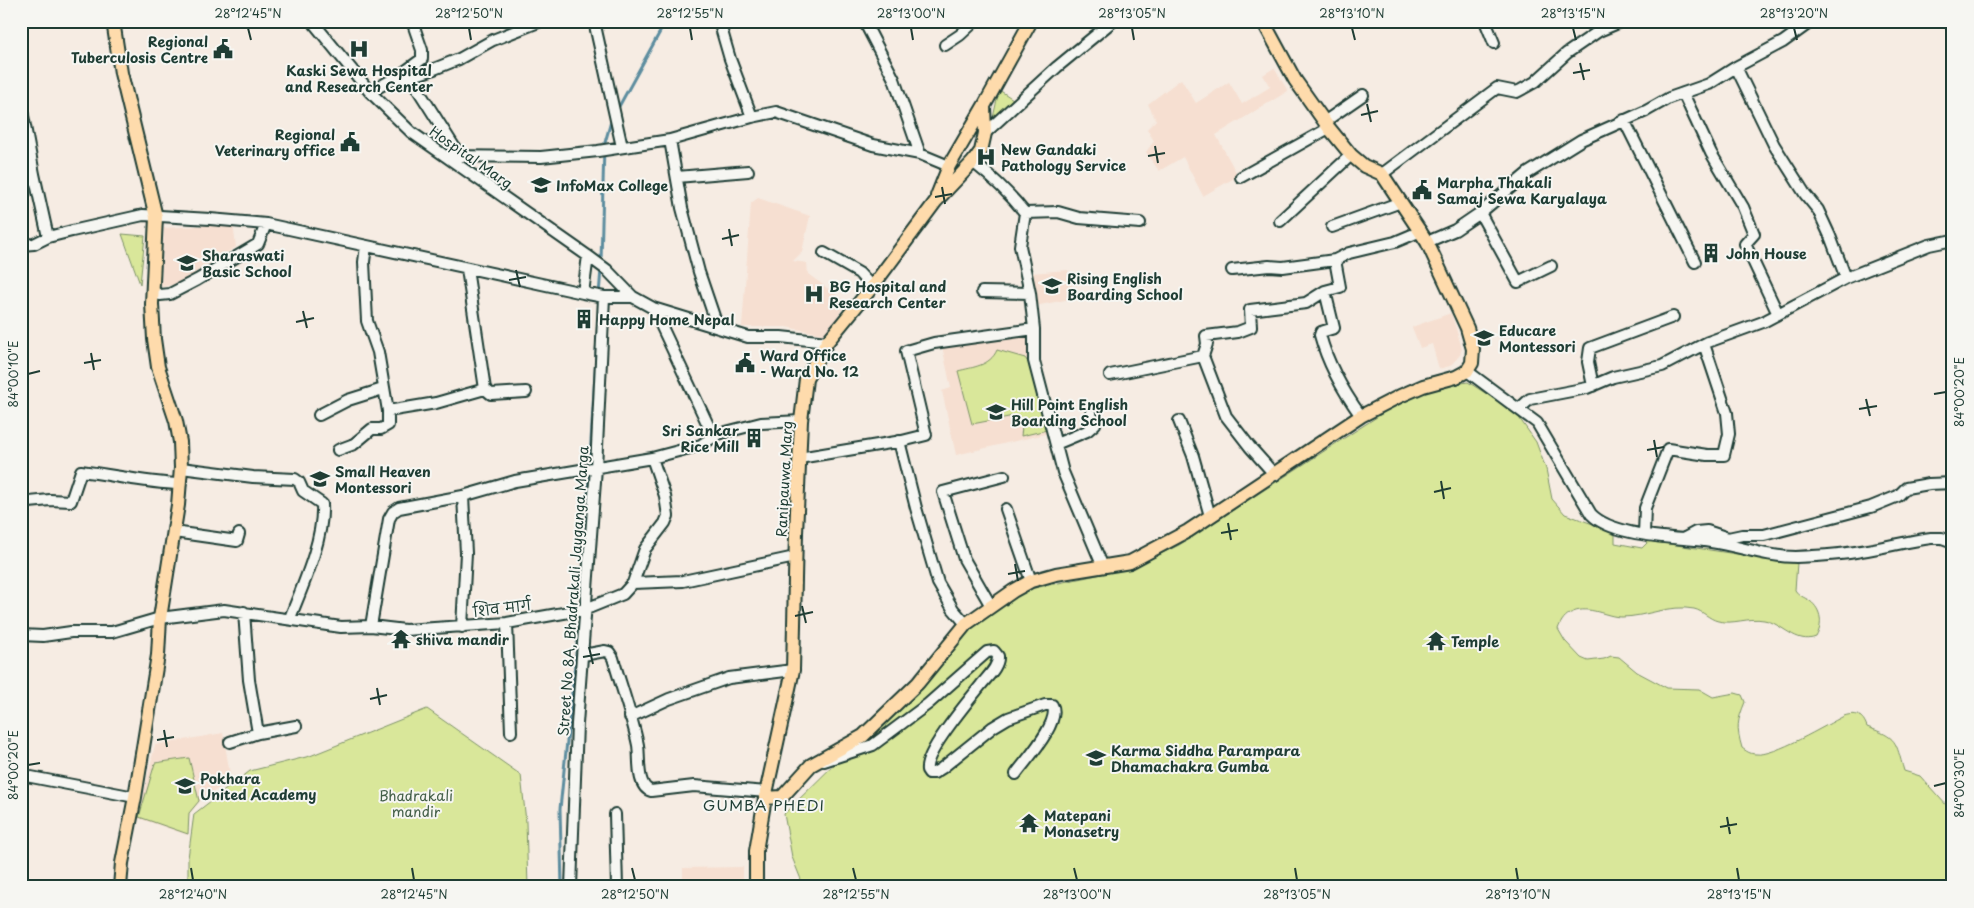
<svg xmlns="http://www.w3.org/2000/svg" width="1974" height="908" viewBox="0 0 1974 908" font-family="'Playpen Sans','Playpen Sans Deva',sans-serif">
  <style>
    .built { fill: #f6dfd1 }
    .green { fill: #d9e79a; stroke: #7c9267 }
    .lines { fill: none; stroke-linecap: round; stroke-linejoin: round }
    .stream { stroke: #5d8d9f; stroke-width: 3 }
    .minor-casing { stroke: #1f3d34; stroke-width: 14 }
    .major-casing { stroke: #1f3d34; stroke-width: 16 }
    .minor { stroke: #f6f6f2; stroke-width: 10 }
    .major { stroke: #fedbac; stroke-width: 12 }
    .ticks { fill: none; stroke: #1f3d34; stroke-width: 2 }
    .labels { text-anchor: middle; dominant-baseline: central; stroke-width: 4; stroke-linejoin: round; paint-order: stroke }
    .poi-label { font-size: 14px; font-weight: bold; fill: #1f3d34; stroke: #f6f6f2; text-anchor: start }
    .street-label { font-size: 14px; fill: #1f3d34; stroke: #f6f6f2 }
    .park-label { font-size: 14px; fill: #445f48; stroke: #f6f6f2 }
    .neighbourhood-label { font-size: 15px; letter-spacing: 1px; fill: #1f3d34; stroke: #f6f6f2 }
    .neatline { fill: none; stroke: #1f3d34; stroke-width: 2 }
    .ticks-label { font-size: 12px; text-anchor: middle; fill: #1f3d34 }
  </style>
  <rect width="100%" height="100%" fill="#f6ece3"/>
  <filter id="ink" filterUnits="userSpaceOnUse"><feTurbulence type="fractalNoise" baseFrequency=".02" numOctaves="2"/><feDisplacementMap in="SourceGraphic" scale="10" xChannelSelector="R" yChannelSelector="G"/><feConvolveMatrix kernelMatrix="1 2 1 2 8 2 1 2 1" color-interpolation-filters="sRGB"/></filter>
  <g filter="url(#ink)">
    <!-- built -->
    <path class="built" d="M1274 68 1288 91 1216 135 1238 176 1203 196 1183 157 1159 171 1146 152 1154 141 1147 129 1156 120 1148 104 1181 79 1196 103 1229 82 1242 104 1270 87 1263 75Z
      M758 198 810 216 802 252 793 261 807 263 808 274 846 302 828 335 786 327H742L751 203Z
      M233 224 236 247 177 284 161 287 164 228Z
      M1068 270 1075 298 1035 306 1031 273Z
      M1451 313 1462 348 1460 355 1450 366 1439 369 1432 344 1420 348 1412 327Z
      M1031 331 1050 433 956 455 942 391 951 388 942 346Z
      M223 733 231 780 200 801 190 813 188 835 138 818 155 745Z
      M743 867V887H683V868Z"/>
    <!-- green -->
    <path class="green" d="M999 90 1013 99 993 118Z
      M122 234 145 236 140 284Z
      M997 350 1025 358 1032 368 1047 430 1021 436 1022 427 1014 416 972 424 958 371C973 367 990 366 997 350Z
      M1468 382 1515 412 1536 442 1546 469 1552 499 1565 514 1615 532V543L1642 548 1649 541 1797 563 1795 590C1799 596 1804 597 1810 601 1822 610 1823 625 1816 637 1796 645 1782 623 1764 620 1748 617 1733 625 1718 621 1709 619 1703 611 1694 609 1670 604 1646 617 1622 617 1606 617 1590 605 1573 612 1565 615 1561 621 1558 629L1565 641 1581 658 1588 661 1604 659 1611 656 1619 657 1637 672 1667 688 1699 689 1713 697 1735 693 1742 695 1745 702C1737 722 1736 727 1742 748 1746 751 1750 754 1756 754 1773 757 1826 725 1844 716 1856 712 1863 715 1867 727 1898 738 1895 740 1904 771L1920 776 1947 806 1953 829V887H804L792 857 784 814 921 679 965 628 1020 591 1131 568 1179 545 1400 402 1429 388Z
      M427 709 521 775 526 822 528 887H188V858L194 814 250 771 310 756Z
      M189 758 199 801 189 813 188 834 139 817 155 763Z"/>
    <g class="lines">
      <!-- stream -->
      <path class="stream" d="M617 110 666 21
        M601 263 604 146 612 118
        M599 295 601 269
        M583 582 598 319
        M562 887 560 809 582 596"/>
      <defs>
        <path id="minor" d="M312 21 370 92 411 132 588 256 607 270 633 297
          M594 21 622 147
          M864 21 894 79 920 154
          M1485 21 1494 43
          M1949 21 1953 28
          M945 45 960 35 975 21
          M1736 67 1774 145 1805 194 1818 210 1830 236 1846 278
          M410 77 460 156
          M396 78 422 59V50L412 21
          M370 92 395 78 410 77 434 69 459 59 493 40 541 21
          M1683 93 1711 153 1743 207 1754 234 1745 244 1778 314
          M21 105 34 174 21 188
          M752 117 776 112 873 145 920 154 949 166
          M1624 120 1695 262
          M1324 122 1363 95
          M985 133 1057 67 1113 21
          M670 140 682 208 699 272 718 328
          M447 156 541 157 598 151 670 140 752 117 730 59 719 21
          M973 162C992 177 1010 194 1025 213L1058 212 1079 218 1140 223
          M34 174 48 237
          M1382 174 1497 88 1517 92 1535 82 1567 53 1599 31 1623 21
          M677 177 748 171
          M1241 177 1329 128
          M1025 213 1020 246 1030 293 1034 329V361L1063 472 1103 567
          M1480 213 1518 282 1551 266
          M1280 221 1351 155
          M1332 227 1401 202
          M1427 242 1455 230 1480 213 1528 173 1581 140 1646 111 1669 98 1709 84 1736 67 1783 42 1812 21
          M21 245 34 244 48 237 72 231 143 215 210 219 266 224 583 293 604 297H633L653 308 748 337H781L827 342
          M824 253 859 273 872 287
          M1335 260 1340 287 1325 291 1334 328 1321 332 1320 335C1328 365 1343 391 1361 416
          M467 269 485 389 491 394 526 392
          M1232 270 1269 266 1283 267 1335 260 1349 253 1395 242 1421 231
          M153 291 160 295 170 294 197 280 258 244 266 224
          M982 292 1030 293
          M583 293 588 256
          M653 308 709 427 718 434
          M1203 356 1207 344 1206 336 1238 332 1251 327 1250 310 1306 303 1325 291
          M1467 371 1537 423 1591 514C1614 538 1679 537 1711 542 1740 546 1766 557 1796 557 1818 556 1840 555 1861 551 1884 548 1907 541 1931 538H1942L1953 542
          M1110 375 1203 356 1226 416 1250 447 1275 475
          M1593 386 1588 362 1590 348 1673 317
          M1519 409 1530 399 1587 388 1613 377 1662 366 1708 342 1763 322 1846 278 1929 245 1953 240
          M388 411 436 403 485 389
          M319 415 348 400 383 389
          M1179 421 1193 456 1210 516
          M899 441 916 508 938 583 953 609 966 624
          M1056 444 1087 431 1095 424 1091 414
          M338 450 354 444 372 429H381L388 425V411L378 352 367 321 364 262 366 246
          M799 458 902 441 926 435 906 351 934 343 1034 329
          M181 468 253 477 295 479 299 482 303 491 322 504C324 539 303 585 290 618
          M21 499 29 502 50 500 71 501 81 471C114 475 146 483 179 484
          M1006 509 1031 581
          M174 532 237 541 239 534
          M1644 534 1645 508 1668 449 1707 455H1724L1729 434 1727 413 1704 344
          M1683 539 1696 532 1707 531 1728 538 1742 535H1764L1871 507 1898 496 1906 488 1929 484 1953 483
          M633 583 683 581 795 557
          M991 606 964 559 943 492 1004 476
          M507 623 511 732
          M371 626 389 519 393 512 399 508 463 496 515 481 652 458 701 445 718 434 761 423 801 421
          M462 627 466 553 463 496
          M21 635 43 636 71 632H112L160 618 224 610 341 627 371 626 405 630 507 623 586 609 623 594 633 583 645 549 665 523 668 516 665 496 652 458
          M583 655 605 651 609 652 613 658C621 686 632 716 638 745 640 758 636 787 651 791L694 786 767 792
          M630 717 669 699 729 678 793 670
          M258 733 296 726
          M230 742 258 733 249 680 244 612
          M824 761 873 745 928 704 987 652 994 651 998 656C999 667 987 677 981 685 969 700 924 753 927 770L929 773H934L942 768 993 727 1008 718 1045 705H1052C1062 721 1026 760 1016 774
          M21 775 135 797
          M615 814 617 887
          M571 887 577 724 596 468 604 297"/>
        <path id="major" d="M113 21 121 73 156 217 152 304 154 339 158 367 176 421 180 442 181 468 178 505 160 618 158 655 135 797 122 863 120 887
          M937 196 949 166 984 106 1031 21
          M765 798 782 797 811 765 863 736 918 683 966 624 1013 591 1031 581 1056 574 1130 562 1188 531 1361 416 1400 396 1423 386 1456 377 1467 371 1472 363 1473 349 1467 328 1427 242 1382 174 1364 166 1351 155 1329 128 1295 80 1263 21
          M756 887V851L765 798 793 670 796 533 801 421 806 379 827 342 872 287 936 201 973 162 981 151 985 133 984 106"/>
      </defs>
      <!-- minor casing -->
      <use href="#minor" class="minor-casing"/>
      <!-- major casing -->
      <use href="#major" class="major-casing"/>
      <!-- minor -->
      <use href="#minor" class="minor"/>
      <!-- major -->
      <use href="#major" class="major"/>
    </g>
  </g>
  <!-- ticks -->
  <path class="ticks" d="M248 28 251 40M469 28 471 40M690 28 692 40M911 28 913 40M1132 28 1134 40M1352 28 1355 40M1573 28 1576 40M1794 28 1797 40M1580 63 1584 80M1573 73 1590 70M1367 104 1371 122M1361 115 1378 111M1155 146 1158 163M1148 156 1165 153M942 187 945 204M935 197 952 194M729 229 732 246M722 239 739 235M516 270 520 287M509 280 526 277M303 311 307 328M296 322 314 318M91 353 94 370M84 363 101 360M28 374 40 371M1934 394 1946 392M1866 399 1870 416M1859 409 1877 406M1654 440 1657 457M1647 450 1664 447M1441 481 1444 499M1434 492 1451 488M1228 523 1231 540M1221 533 1238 530M1015 564 1018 581M1008 574 1025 571M802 606 806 623M795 616 813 612M589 647 593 664M583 657 600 654M377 688 380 705M370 699 387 695M164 730 167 747M157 740 174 737M28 765 40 763M1934 786 1946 783M1727 817 1730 834M1720 827 1737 824M191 868 193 880M412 868 414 880M632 868 635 880M853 868 856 880M1074 868 1077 880M1295 868 1297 880M1516 868 1518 880M1737 868 1739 880"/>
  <!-- icons -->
  <defs>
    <symbol id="civic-bare" viewBox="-9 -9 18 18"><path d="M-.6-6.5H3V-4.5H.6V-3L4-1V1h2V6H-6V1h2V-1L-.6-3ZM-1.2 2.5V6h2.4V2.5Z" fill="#1f3d34" stroke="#f6f6f2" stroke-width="2.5" paint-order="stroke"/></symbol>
    <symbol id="hospital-bare" viewBox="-9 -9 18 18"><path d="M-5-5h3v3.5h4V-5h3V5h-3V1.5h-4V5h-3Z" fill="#1f3d34" stroke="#f6f6f2" stroke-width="2.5" paint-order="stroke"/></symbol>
    <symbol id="university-bare" viewBox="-9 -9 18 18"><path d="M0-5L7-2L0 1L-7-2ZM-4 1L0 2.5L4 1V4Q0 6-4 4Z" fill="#1f3d34" stroke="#f6f6f2" stroke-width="2.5" paint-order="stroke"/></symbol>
    <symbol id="building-bare" viewBox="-9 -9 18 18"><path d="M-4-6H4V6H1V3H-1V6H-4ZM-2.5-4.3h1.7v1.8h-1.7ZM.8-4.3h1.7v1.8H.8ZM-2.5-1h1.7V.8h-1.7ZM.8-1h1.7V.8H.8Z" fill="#1f3d34" stroke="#f6f6f2" stroke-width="2.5" paint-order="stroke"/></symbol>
    <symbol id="school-bare" viewBox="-9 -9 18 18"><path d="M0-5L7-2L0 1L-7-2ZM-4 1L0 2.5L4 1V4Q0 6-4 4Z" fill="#1f3d34" stroke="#f6f6f2" stroke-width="2.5" paint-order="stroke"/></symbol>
    <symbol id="temple-bare" viewBox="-9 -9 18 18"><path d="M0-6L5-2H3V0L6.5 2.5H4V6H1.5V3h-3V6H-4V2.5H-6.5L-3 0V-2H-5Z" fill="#1f3d34" stroke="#f6f6f2" stroke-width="2.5" paint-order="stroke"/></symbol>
  </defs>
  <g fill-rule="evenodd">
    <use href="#civic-bare" x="209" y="35" width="28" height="28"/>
    <use href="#hospital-bare" x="345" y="35" width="28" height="28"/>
    <use href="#civic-bare" x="336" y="128" width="28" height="28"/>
    <use href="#hospital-bare" x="972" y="143" width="28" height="28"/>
    <use href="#university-bare" x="527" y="171" width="28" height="28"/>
    <use href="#civic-bare" x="1408" y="176" width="28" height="28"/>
    <use href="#building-bare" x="1697" y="239" width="28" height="28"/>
    <use href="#school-bare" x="173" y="249" width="28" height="28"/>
    <use href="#school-bare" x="1038" y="272" width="28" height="28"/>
    <use href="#hospital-bare" x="800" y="280" width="28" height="28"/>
    <use href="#building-bare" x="570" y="305" width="28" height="28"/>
    <use href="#school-bare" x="1470" y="324" width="28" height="28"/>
    <use href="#civic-bare" x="731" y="349" width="28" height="28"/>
    <use href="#school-bare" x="982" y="398" width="28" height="28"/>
    <use href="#building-bare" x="740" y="424" width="28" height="28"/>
    <use href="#school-bare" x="306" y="465" width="28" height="28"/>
    <use href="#temple-bare" x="387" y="625" width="28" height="28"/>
    <use href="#temple-bare" x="1422" y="627" width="28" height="28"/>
    <use href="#school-bare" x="1082" y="744" width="28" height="28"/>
    <use href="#school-bare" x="171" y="772" width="28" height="28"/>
    <use href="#temple-bare" x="1015" y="809" width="28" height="28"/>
  </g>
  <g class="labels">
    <!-- poi labels -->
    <g class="poi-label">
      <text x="208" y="41" text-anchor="end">Regional<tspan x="208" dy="16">Tuberculosis Centre</tspan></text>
      <text x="359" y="70" text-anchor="middle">Kaski Sewa Hospital<tspan x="359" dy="16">and Research Center</tspan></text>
      <text x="335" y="134" text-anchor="end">Regional<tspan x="335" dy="16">Veterinary office</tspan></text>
      <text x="1001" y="149">New Gandaki<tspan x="1001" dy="16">Pathology Service</tspan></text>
      <text x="1437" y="182">Marpha Thakali<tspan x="1437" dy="16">Samaj Sewa Karyalaya</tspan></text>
      <text x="556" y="185">InfoMax College</text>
      <text x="1726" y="253">John House</text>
      <text x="202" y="255">Sharaswati<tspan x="202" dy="16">Basic School</tspan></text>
      <text x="1067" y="278">Rising English<tspan x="1067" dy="16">Boarding School</tspan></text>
      <text x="829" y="286">BG Hospital and<tspan x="829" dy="16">Research Center</tspan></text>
      <text x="599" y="319">Happy Home Nepal</text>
      <text x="1499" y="330">Educare<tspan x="1499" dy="16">Montessori</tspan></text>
      <text x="760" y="355">Ward Office<tspan x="760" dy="16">- Ward No. 12</tspan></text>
      <text x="1011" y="404">Hill Point English<tspan x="1011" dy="16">Boarding School</tspan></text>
      <text x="739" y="430" text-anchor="end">Sri Sankar<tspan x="739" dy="16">Rice Mill</tspan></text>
      <text x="335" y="471">Small Heaven<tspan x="335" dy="16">Montessori</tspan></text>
      <text x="416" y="639">shiva mandir</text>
      <text x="1451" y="641">Temple</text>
      <text x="1111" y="750">Karma Siddha Parampara<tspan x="1111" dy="16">Dhamachakra Gumba</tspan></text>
      <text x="200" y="778">Pokhara<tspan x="200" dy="16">United Academy</tspan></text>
      <text x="1044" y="815">Matepani<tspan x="1044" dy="16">Monasetry</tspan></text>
    </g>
    <!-- street labels -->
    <g class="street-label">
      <text transform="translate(471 157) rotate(35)">Hospital Marg</text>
      <text transform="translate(784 479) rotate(-87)">Ranipauwa Marg</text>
      <text transform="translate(573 591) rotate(-86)">Street No 8A, Bhadrakali Jayganga Marga</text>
      <text transform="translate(502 608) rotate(-7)">शिव मार्ग</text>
    </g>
    <!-- park labels -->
    <g class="park-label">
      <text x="416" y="795">Bhadrakali<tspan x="416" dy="16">mandir</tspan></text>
    </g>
    <!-- neighbourhood labels -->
    <g class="neighbourhood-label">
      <text x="764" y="804">GUMBA PHEDI</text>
    </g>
  </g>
  <!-- margin -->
  <rect width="1974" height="908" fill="none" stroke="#f6f6f2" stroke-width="55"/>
  <rect x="28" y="28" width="1918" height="852" class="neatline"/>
  <g class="ticks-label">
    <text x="248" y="18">28°12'45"N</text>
    <text x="469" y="18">28°12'50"N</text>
    <text x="690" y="18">28°12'55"N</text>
    <text x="911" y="18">28°13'00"N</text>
    <text x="1132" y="18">28°13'05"N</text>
    <text x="1352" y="18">28°13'10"N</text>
    <text x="1573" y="18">28°13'15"N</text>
    <text x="1794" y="18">28°13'20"N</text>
    <text transform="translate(14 374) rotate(-90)" y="4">84°00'10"E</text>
    <text transform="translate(1960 392) rotate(-90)" y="4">84°00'20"E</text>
    <text transform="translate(14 765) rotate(-90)" y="4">84°00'20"E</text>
    <text transform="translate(1960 783) rotate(-90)" y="4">84°00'30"E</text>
    <text x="193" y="899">28°12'40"N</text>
    <text x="414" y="899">28°12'45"N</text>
    <text x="635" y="899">28°12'50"N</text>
    <text x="856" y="899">28°12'55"N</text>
    <text x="1077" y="899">28°13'00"N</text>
    <text x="1297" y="899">28°13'05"N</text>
    <text x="1518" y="899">28°13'10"N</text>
    <text x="1739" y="899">28°13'15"N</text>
  </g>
</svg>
